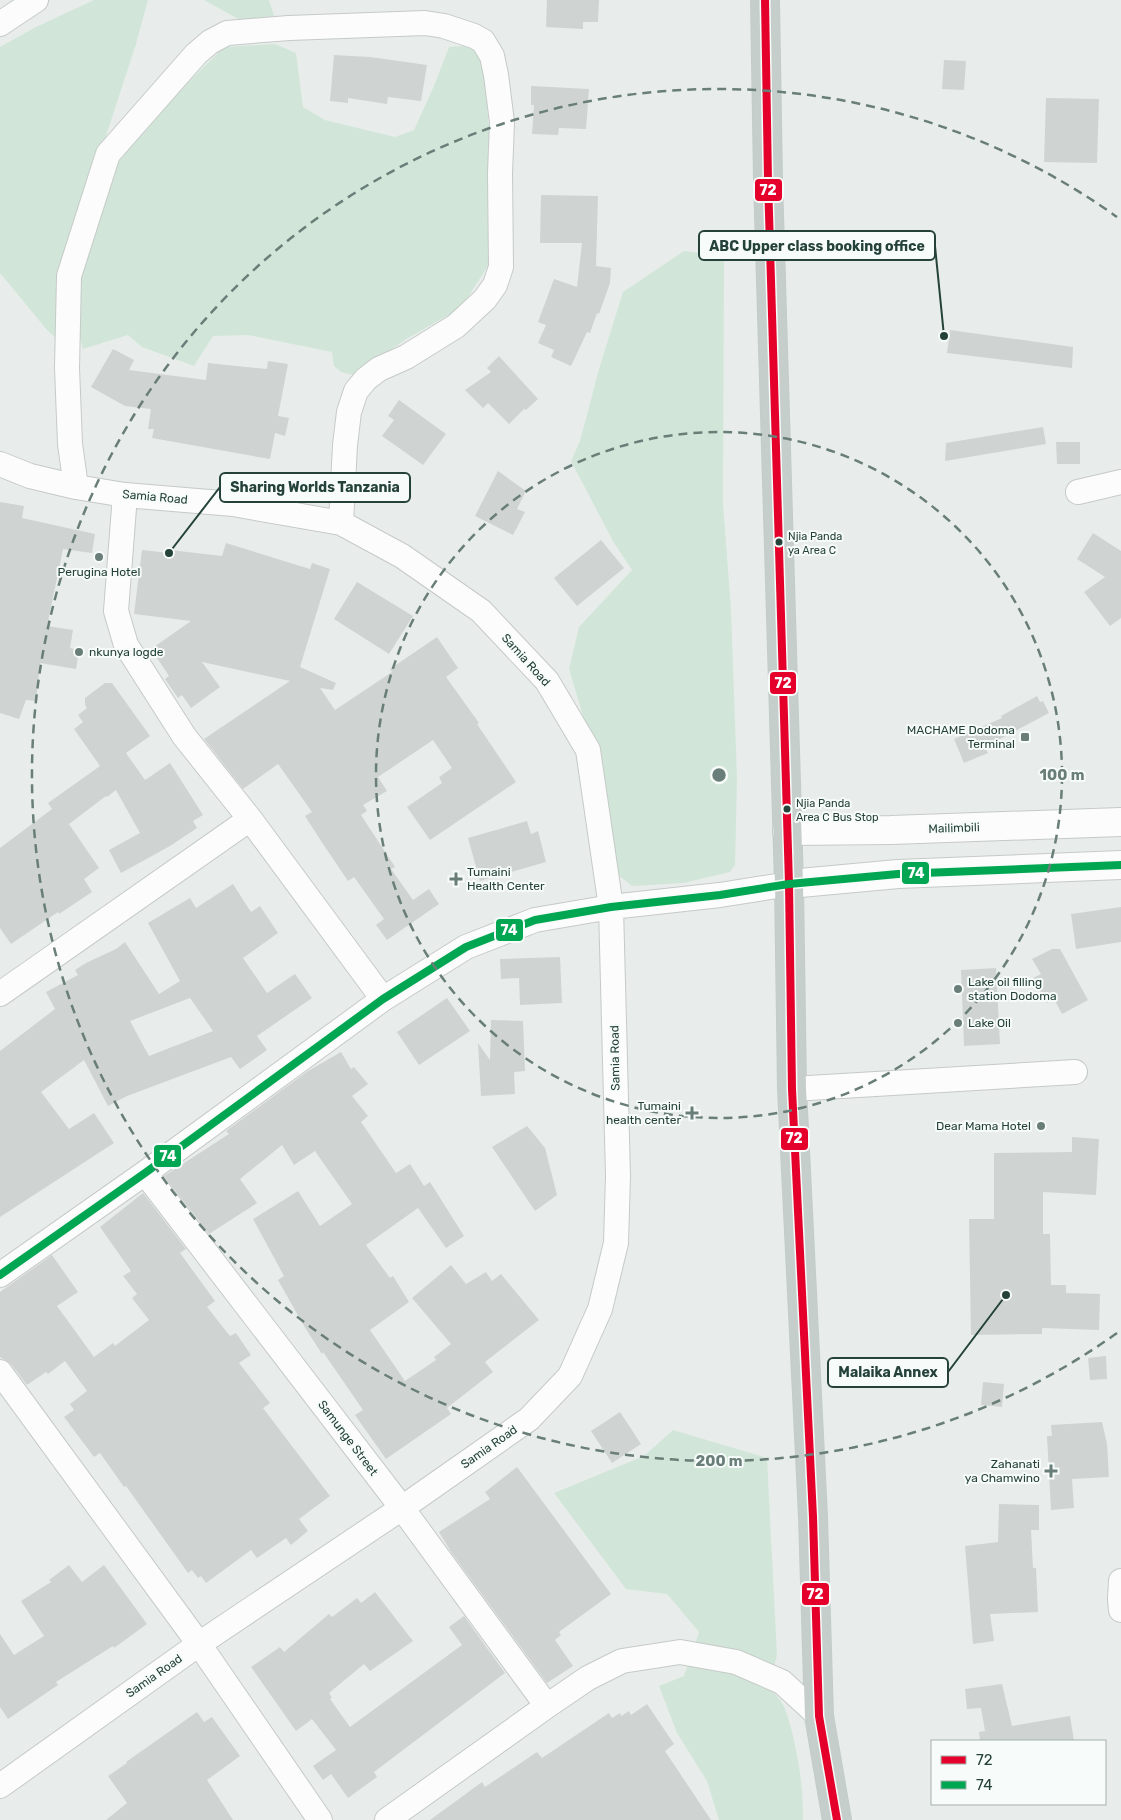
<svg xmlns="http://www.w3.org/2000/svg" width="1121" height="1820" viewBox="0 0 1121 1820" font-family="Rubik,sans-serif">
  <style>
    .green { fill: #d1e6d8 }
    .building { fill: #cfd4d2; fill-rule: evenodd }
    .lines { fill: none; stroke-linecap: round; stroke-linejoin: round }
    .minor-casing { stroke: #c5cac8; stroke-width: 26 }
    .tertiary-casing { stroke: #c5cac8; stroke-width: 30 }
    .trunk-casing { stroke: #c3ccc9; stroke-width: 30 }
    .minor { stroke: #fcfcfc; stroke-width: 24 }
    .tertiary { stroke: #fcfcfc; stroke-width: 28 }
    .trunk { stroke: #c6cecc; stroke-width: 28 }
    .bus-1-casing { stroke: #f7fbf9; stroke-width: 11 }
    .bus-2-casing { stroke: #f7fbf9; stroke-width: 11 }
    .bus-1 { stroke: #e4002b; stroke-width: 8 }
    .bus-2 { stroke: #00a651; stroke-width: 8 }
    .ring { fill: none; stroke: #697e78; stroke-width: 2.5; stroke-dasharray: 9 6 }
    .bus-dot { fill: #24423a; stroke: #f7fbf9; stroke-width: 2 }
    .poi-dot { fill: #697e78; stroke: #f7fbf9; stroke-width: 2 }
    .labels { text-anchor: middle; dominant-baseline: central; stroke-width: 4; stroke-linejoin: round; paint-order: stroke }
    .bus-label { font-size: 11px; fill: #24423a; stroke: #f7fbf9; text-anchor: start }
    .street-label { font-size: 12px; fill: #24423a; stroke: #f7fbf9 }
    .poi-label { font-size: 12px; fill: #24423a; stroke: #f7fbf9; text-anchor: start }
    .centre { fill: #697e78; stroke: #f7fbf9; stroke-width: 2.5 }
    .ring-label { font-size: 15px; text-anchor: middle; font-weight: bold; fill: #697e78; stroke: #f7fbf9; stroke-width: 4; stroke-linejoin: round; paint-order: stroke }
    .leader { fill: none; stroke: #24423a; stroke-width: 2 }
    .callout-dot { fill: #24423a; stroke: #f7fbf9; stroke-width: 2 }
    .callout { fill: #f7fbf9; stroke: #24423a; stroke-width: 2 }
    .callout-label { font-size: 14px; text-anchor: middle; font-weight: bold; fill: #24423a }
    .line-badge { stroke: #f7fbf9; stroke-width: 2 }
    .badge-label { font-size: 14px; text-anchor: middle; font-weight: bold; fill: #fff }
  </style>
  <rect width="100%" height="100%" fill="#e8edeb"/>
  <!-- green -->
  <path class="green" d="M94 0H148L136 44 88 191 57 339 47 330 0 273V47L34 28Z
    M204 0H269L274 16 242 21Z
    M275 44 296 53 303 107 325 120 395 137 414 130 434 86 449 47 464 46 483 54 491 156 493 258 461 308 408 338 353 375 341 372 334 366 332 352 248 335 213 336 194 366 142 347 128 335 83 349 76 322 84 256 114 168 155 115 224 47Z
    M684 251 724 256 723 504 731 609 737 778 735 865 730 872 683 883 632 886 618 875 602 779 569 669 579 627 632 570 614 543 571 461 580 441 599 369 623 292Z
    M673 1430 767 1458 777 1655 769 1687C774 1693 782 1701 785 1709 796 1739 804 1787 803 1820H719L707 1781 677 1733 659 1686 684 1676 699 1632 667 1594 626 1589 554 1493 644 1456Z"/>
  <!-- building -->
  <path class="building" d="M547 0H599L598 22H583V29L546 27Z
    M334 55 370 57 427 65 421 101 388 97 387 104 348 98V103L330 101Z
    M944 60 966 61 964 90 942 89Z
    M531 86 589 89 586 129 559 128 558 135 532 134 534 105H531Z
    M1046 98 1099 99 1097 163 1044 162Z
    M541 195 598 196 596 266 611 268 610 283 599 314 597 313 590 333 587 332 571 366 551 357 554 350 538 343 546 325 538 322 554 279 577 287 582 243H540Z
    M950 330 1073 347 1072 368 947 353Z
    M113 349 134 360 129 370 206 380 208 363 267 369 268 361 288 364 278 416 289 418 285 436 275 433 270 459 152 438 154 429H148L151 409 125 406 91 387Z
    M499 356 538 399 526 410 524 409 509 424 488 403 483 408 465 390 491 372 487 368Z
    M399 400 446 434 423 465 382 436 394 420 388 416Z
    M1043 427 1046 444 945 461 946 443Z
    M1056 442H1080V464H1057Z
    M498 471 526 491 517 509 525 512 513 535 475 516Z
    M0 502 24 506 22 518 95 534 92 553 63 549 47 626 73 630 70 648 79 650 76 669 40 663 36 701 26 700 19 719 0 713Z
    M1093 533 1121 551V618L1110 626 1084 592 1105 577 1077 559Z
    M601 540 624 568 577 606 554 578Z
    M226 543 310 569 312 563 330 569 300 667 336 683 333 690 320 688 335 710 392 672 390 669 437 637 458 668 446 677 479 723 477 724 516 782 430 840 407 807 442 783 439 777 452 768 433 740 378 777 387 791 363 805 367 811 361 815 395 867 391 869 413 900 429 889 439 904 387 940 376 925 384 919 354 877 348 881 321 841 305 816 312 812 278 764 243 789 204 739 290 681 202 662 220 687 191 708 182 695 178 698 165 679 169 676 151 649 191 621 134 614 142 550 169 553 170 550 222 556Z
    M357 582 413 616 389 654 334 619Z
    M105 683H112L150 736 126 753 145 780 170 763 203 815 193 821 197 828 170 846 121 873 109 850 140 833 116 790 107 797 106 796 69 824 99 868 84 879 92 892 59 914 58 912 11 944 0 928V848L52 809 48 803 100 766 74 729 83 722 78 715 87 708 85 705V698Z
    M1037 696 1040 702 1043 701 1049 713 985 747 988 753 964 763 954 739 1002 718 1001 716Z
    M527 821 531 834 538 831 546 862 480 881 468 838Z
    M233 884 251 912 260 906 278 933 243 958 267 993 295 974 312 998 257 1036 267 1050 240 1069 231 1057 127 1096 108 1106 84 1060 41 1092 69 1129 94 1113 114 1143 0 1217V1051L55 1009 46 992 78 975 75 970 86 963 116 949 125 942 159 994 180 981 148 923 190 898 196 908ZM190 998 213 1031 149 1056 130 1021Z
    M1121 907V942L1076 949 1071 914Z
    M1052 949H1060L1088 1000 1062 1014 1054 999 1047 1003 1033 978 1041 974 1032 959Z
    M560 957 562 1003 520 1005 519 978 501 979 500 959Z
    M996 968 1000 1044 964 1046 961 970Z
    M447 998 470 1031 419 1065 397 1032Z
    M491 1020 523 1021 525 1071 514 1072 515 1094 481 1096 478 1043 490 1060Z
    M341 1052 351 1069 354 1067 368 1084 352 1096 368 1116 361 1122 396 1173 410 1164 424 1186 430 1182 464 1236 446 1248 418 1208 366 1245 390 1278 393 1276 409 1302 370 1330 405 1381 436 1360 434 1357 451 1344 412 1298 451 1265 466 1284 486 1272 492 1281 501 1274 539 1320 485 1362 493 1372 447 1408 451 1414 386 1459 355 1415 363 1410 323 1352 322 1354 304 1326 278 1280 284 1276 253 1219 298 1191 320 1226 352 1204 315 1151 294 1165 282 1145 240 1179 257 1203 209 1234 164 1176 229 1134 226 1131 308 1071Z
    M527 1126 545 1148 557 1195 535 1211 492 1147Z
    M1072 1137 1099 1139 1096 1195 1043 1192V1234H1050L1051 1285H1066V1293L1100 1294 1099 1330 1042 1328V1334L971 1335 969 1219H994V1153L1072 1152Z
    M143 1193 186 1249 180 1253 215 1301 207 1307 230 1336 236 1333 251 1355 239 1363 270 1403 263 1408 330 1496 299 1519 308 1531 291 1545 286 1538 257 1558 251 1550 206 1583 201 1576 198 1578 192 1570 188 1573 126 1486 124 1487 100 1453 94 1457 64 1417 74 1410 70 1404 87 1391 65 1361 48 1374 46 1372 27 1385 11 1364 0 1357V1292L52 1255 78 1292 57 1306 94 1357 113 1343 115 1346 149 1320 132 1298 137 1294 123 1276 131 1271 100 1227Z
    M1106 1356 1107 1379 1090 1380 1088 1358Z
    M983 1382 1004 1384 1002 1407 981 1405Z
    M620 1412 641 1444 612 1463 591 1431Z
    M1102 1422 1107 1444 1109 1477 1072 1479 1074 1508 1051 1510 1047 1436H1052L1051 1425Z
    M517 1467 611 1594 559 1632 561 1635 555 1640 573 1666 547 1683 451 1552 439 1532 490 1499 485 1492Z
    M999 1504 1039 1505V1530H1031L1033 1568H1036L1038 1612 990 1614 994 1641 973 1644 965 1546 998 1542Z
    M69 1565 82 1582 104 1565 147 1624 114 1648 113 1646 56 1682 58 1685 8 1719 0 1707V1634L14 1655 44 1636 21 1601 51 1582 49 1580Z
    M375 1592 413 1641 370 1671 364 1664 329 1693 332 1698 330 1699 350 1727 462 1645 449 1627 464 1616 505 1673 374 1772 377 1777 348 1798 331 1774 323 1780 313 1766 336 1750 312 1719 296 1731 251 1667 280 1647 284 1652 329 1614 332 1617 357 1598 361 1603Z
    M1002 1684 1012 1726 1070 1716 1074 1741H980L979 1732 985 1731 981 1708 967 1709 965 1689Z
    M647 1704 674 1744 665 1751 711 1820H430L482 1782 485 1787 537 1752 542 1758 609 1713 612 1718 620 1713 621 1716 629 1711 631 1715Z
    M197 1712 204 1722 212 1717 240 1756 207 1780 233 1820H106L127 1803 108 1776 127 1763 126 1762Z"/>
  <g class="lines">
    <defs>
      <path id="minor" d="M0 24 36 0
        M0 464 30 476 76 487 125 495 233 504 341 523 402 556 481 611 547 681 588 750 611 907 618 1176 616 1243 600 1309 570 1376 529 1419 402 1508 199 1644 0 1786
        M76 487 70 444 67 368 69 276 108 154 196 54 210 42 227 33 289 28 425 23 444 26 474 36 483 41 492 56 496 75 502 122 500 173 501 267 495 285 485 299 456 326 406 357 379 369 366 379 356 391 349 412 345 445 341 523
        M1078 492 1121 482
        M125 495 116 611 126 645 184 736 250 819 383 999
        M0 994 250 819
        M792 1089 1075 1072
        M145 1173 402 1508 547 1706
        M0 1275 145 1173 383 999 466 947 535 920 611 907 720 895 789 884
        M0 1372 199 1644 320 1820
        M1121 1581 1120 1599 1121 1610
        M387 1820 547 1706 588 1678 622 1661 680 1652 736 1662 782 1682 819 1716"/>
      <path id="tertiary" d="M787 831 891 830 1121 822
        M789 884 898 874 1121 865"/>
      <path id="trunk" d="M765 0 768 180 789 884 792 1089 813 1517 819 1716 837 1820"/>
    </defs>
    <!-- minor casing -->
    <use href="#minor" class="minor-casing"/>
    <!-- tertiary casing -->
    <use href="#tertiary" class="tertiary-casing"/>
    <!-- trunk casing -->
    <use href="#trunk" class="trunk-casing"/>
    <!-- minor -->
    <use href="#minor" class="minor"/>
    <!-- tertiary -->
    <use href="#tertiary" class="tertiary"/>
    <!-- trunk -->
    <use href="#trunk" class="trunk"/>
    <defs>
      <path id="bus-1" d="M765 0 768 180 789 884 792 1089 813 1517 819 1716 837 1820"/>
      <path id="bus-2" d="M0 1275 145 1173 383 999 466 947 535 920 611 907 720 895 789 884 898 874 1121 865"/>
    </defs>
    <!-- bus-1 casing -->
    <use href="#bus-1" class="bus-1-casing"/>
    <!-- bus-2 casing -->
    <use href="#bus-2" class="bus-2-casing"/>
    <!-- bus-1 -->
    <use href="#bus-1" class="bus-1"/>
    <!-- bus-2 -->
    <use href="#bus-2" class="bus-2"/>
  </g>
  <!-- distance rings -->
  <g class="ring">
    <circle cx="719" cy="775" r="343"/>
    <path d="M1117 1333A686 686 0 1 1 1117 217"/>
  </g>
  <!-- markers -->
  <g class="bus-dot">
    <circle cx="779" cy="542" r="4.5"/>
    <circle cx="787" cy="809" r="4.5"/>
  </g>
  <g class="poi-dot">
    <circle cx="99" cy="557" r="5"/>
    <circle cx="79" cy="652" r="5"/>
    <rect x="1020" y="732" width="10" height="10" rx="2.5"/>
    <path d="M453.5 871.5h5v5h5v5h-5v5h-5v-5h-5v-5h5z"/>
    <circle cx="958" cy="989" r="5"/>
    <circle cx="958" cy="1023" r="5"/>
    <path d="M689.5 1105.5h5v5h5v5h-5v5h-5v-5h-5v-5h5z"/>
    <circle cx="1041" cy="1126" r="5"/>
    <path d="M1048.5 1463.5h5v5h5v5h-5v5h-5v-5h-5v-5h5z"/>
  </g>
  <g class="labels">
    <!-- bus labels -->
    <g class="bus-label">
      <text x="788" y="536">Njia Panda<tspan x="788" dy="14">ya Area C</tspan></text>
      <text x="796" y="803">Njia Panda<tspan x="796" dy="14">Area C Bus Stop</tspan></text>
    </g>
    <!-- street labels -->
    <g class="street-label">
      <text transform="translate(155 497) rotate(5)">Samia Road</text>
      <text transform="translate(526 660) rotate(48)">Samia Road</text>
      <text transform="translate(954 828) rotate(-2)">Mailimbili</text>
      <text transform="translate(615 1058) rotate(-91)">Samia Road</text>
      <text transform="translate(348 1438) rotate(53)">Samunge Street</text>
      <text transform="translate(489 1447) rotate(-35)">Samia Road</text>
      <text transform="translate(154 1676) rotate(-35)">Samia Road</text>
    </g>
    <!-- poi labels -->
    <g class="poi-label">
      <text x="99" y="572" text-anchor="middle">Perugina Hotel</text>
      <text x="89" y="652">nkunya logde</text>
      <text x="1015" y="730" text-anchor="end">MACHAME Dodoma<tspan x="1015" dy="14">Terminal</tspan></text>
      <text x="467" y="872">Tumaini<tspan x="467" dy="14">Health Center</tspan></text>
      <text x="968" y="982">Lake oil filling<tspan x="968" dy="14">station Dodoma</tspan></text>
      <text x="968" y="1023">Lake Oil</text>
      <text x="681" y="1106" text-anchor="end">Tumaini<tspan x="681" dy="14">health center</tspan></text>
      <text x="1031" y="1126" text-anchor="end">Dear Mama Hotel</text>
      <text x="1040" y="1464" text-anchor="end">Zahanati<tspan x="1040" dy="14">ya Chamwino</tspan></text>
    </g>
  </g>
  <circle cx="719" cy="775" r="8" class="centre"/>
  <g class="ring-label">
    <text x="1062" y="780">100 m</text>
    <text x="719" y="1466">200 m</text>
  </g>
  <!-- callouts -->
  <path class="leader" d="M944 336L935 246M169 553L220 487M1006 1295L948 1372"/>
  <g class="callout-dot">
    <circle cx="944" cy="336" r="5"/>
    <circle cx="169" cy="553" r="5"/>
    <circle cx="1006" cy="1295" r="5"/>
  </g>
  <g class="callout">
    <rect x="699" y="231" width="236" height="29" rx="5"/>
    <rect x="220" y="473" width="190" height="29" rx="5"/>
    <rect x="828" y="1358" width="120" height="29" rx="5"/>
  </g>
  <g class="callout-label">
    <text x="817" y="251">ABC Upper class booking office</text>
    <text x="315" y="492">Sharing Worlds Tanzania</text>
    <text x="888" y="1377">Malaika Annex</text>
  </g>
  <g class="line-badge">
    <rect x="754" y="178" width="29" height="24" rx="5" fill="#e4002b"/>
    <rect x="769" y="671" width="28" height="24" rx="5" fill="#e4002b"/>
    <rect x="901" y="861" width="29" height="24" rx="5" fill="#00a651"/>
    <rect x="495" y="918" width="29" height="24" rx="5" fill="#00a651"/>
    <rect x="780" y="1127" width="29" height="24" rx="5" fill="#e4002b"/>
    <rect x="153" y="1144" width="29" height="24" rx="5" fill="#00a651"/>
    <rect x="801" y="1582" width="29" height="24" rx="5" fill="#e4002b"/>
  </g>
  <g class="badge-label">
    <text x="768" y="195">72</text>
    <text x="783" y="688">72</text>
    <text x="916" y="878">74</text>
    <text x="509" y="935">74</text>
    <text x="794" y="1143">72</text>
    <text x="168" y="1161">74</text>
    <text x="815" y="1599">72</text>
  </g>
  <!-- legend -->
  <rect x="931" y="1740" width="175" height="65" fill="#f7fbf9" stroke="#a3b1ad"/>
  <rect x="941" y="1756" width="25" height="8" fill="#e4002b" stroke="#a3b1ad"/>
  <text x="976" y="1765" font-size="15" fill="#24423a">72</text>
  <rect x="941" y="1781" width="25" height="8" fill="#00a651" stroke="#a3b1ad"/>
  <text x="976" y="1790" font-size="15" fill="#24423a">74</text>
</svg>
